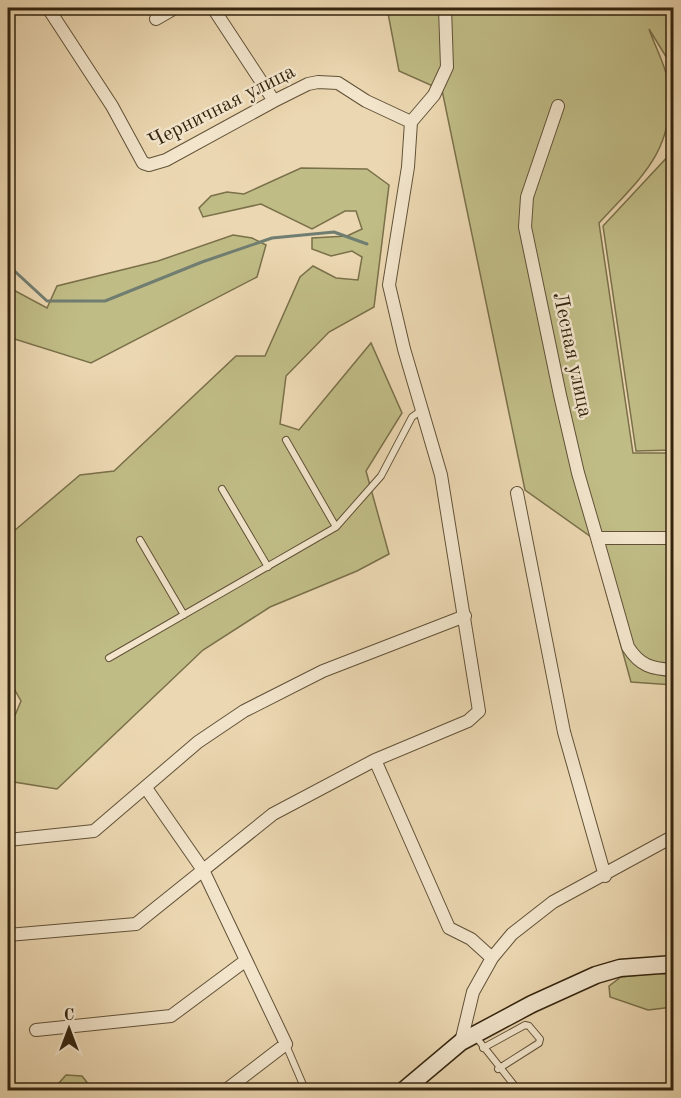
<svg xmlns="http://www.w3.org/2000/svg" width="681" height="1098" viewBox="0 0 681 1098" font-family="'Old Standard TT',serif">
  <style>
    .green { fill: #c0bc86; stroke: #7a704a; stroke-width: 1.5 }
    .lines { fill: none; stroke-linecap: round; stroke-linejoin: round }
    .stream { stroke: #707d71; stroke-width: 3 }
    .lane-casing { stroke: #615137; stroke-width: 8 }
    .street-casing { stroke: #615137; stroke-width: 14 }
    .secondary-casing { stroke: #33240e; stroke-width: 19 }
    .lane { stroke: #f2e5cc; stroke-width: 6 }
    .street { stroke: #f2e5cc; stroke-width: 12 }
    .secondary { stroke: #f2e5cc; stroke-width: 16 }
    .labels { text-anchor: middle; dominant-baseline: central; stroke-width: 5; stroke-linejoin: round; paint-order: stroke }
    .street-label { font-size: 21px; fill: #33240e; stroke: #f2e5cc }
  </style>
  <rect width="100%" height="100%" fill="#ebd7b1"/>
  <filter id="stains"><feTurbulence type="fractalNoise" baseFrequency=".00333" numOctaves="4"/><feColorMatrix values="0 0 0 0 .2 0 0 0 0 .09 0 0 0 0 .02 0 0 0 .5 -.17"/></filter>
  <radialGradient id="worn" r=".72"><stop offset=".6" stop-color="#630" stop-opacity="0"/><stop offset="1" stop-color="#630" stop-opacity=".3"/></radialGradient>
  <!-- green -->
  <path class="green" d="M387 8H673V68L649 29C655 47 667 68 669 86 675 152 639 179 599 223L633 453H673V685L631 682 591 537 525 490 442 90 399 71Z
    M673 151V450L636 451 603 226Z
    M301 168 367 169 389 185 374 307 329 332 286 376 280 424 299 430 371 343 402 413 366 471 389 554 357 571 270 607 203 650 57 789 8 781V732L21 701 8 678V536L80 475 114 471 236 356H265L300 277 313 266 336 278 358 280 362 257 352 251 331 256 312 249V238L347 236 362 229 356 211H345L312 229 261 204 203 217 199 208 211 196 227 192 244 194Z
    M233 235 252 238 266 245 257 277 91 363 8 337V287L47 308 57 286 158 261Z
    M657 973 673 975V1007L648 1010 610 997 609 986 621 977Z
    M66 1075 82 1076 93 1090H62L59 1083Z"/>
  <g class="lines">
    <!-- stream -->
    <path class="stream" d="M8 265 47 301H105L202 262 272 238 334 232 367 244"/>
    <defs>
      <path id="lane" d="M286 440 336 527
        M222 489 268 567
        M140 540 184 615
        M109 658 336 527 381 476 412 417 422 410
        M476 1037 518 1090
        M286 1045 304 1087
        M483 1048 525 1025 529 1026 540 1039 539 1043 498 1069"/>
      <path id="street" d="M48 8 112 106 143 163 149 165 166 160 274 101 308 84 318 82 338 83 366 101 411 122
        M213 8 274 101
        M445 8 447 67 434 95 411 122 408 167 389 285 404 349 441 475 479 711 468 721 375 760 449 928 471 939 492 958
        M156 19 175 8
        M558 106 527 197 525 227 560 395 578 473 597 538H674
        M517 493 564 732 605 876
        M597 538 628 647C640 666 652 669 674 670
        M146 788 203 870 286 1044 226 1090
        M8 840 94 831 198 742 244 711 323 671 465 616
        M8 935 136 924 273 814 375 760
        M36 1030 171 1016 245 961
        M461 1042 473 992 492 958 512 934 553 902 674 836"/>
      <path id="secondary" d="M404 1090 461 1042 532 1004 596 975 620 968 674 964"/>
    </defs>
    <!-- lane casing -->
    <use href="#lane" class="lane-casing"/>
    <!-- street casing -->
    <use href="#street" class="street-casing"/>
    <!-- secondary casing -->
    <use href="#secondary" class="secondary-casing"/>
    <!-- lane -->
    <use href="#lane" class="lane"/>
    <!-- street -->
    <use href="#street" class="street"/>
    <!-- secondary -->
    <use href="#secondary" class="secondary"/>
  </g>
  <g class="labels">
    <!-- street labels -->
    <g class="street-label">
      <text transform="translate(222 107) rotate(-27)">Черничная улица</text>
      <text transform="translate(572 355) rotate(78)">Лесная улица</text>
    </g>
  </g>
  <!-- margin -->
  <rect width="681" height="1098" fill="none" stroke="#ebd7b1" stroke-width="30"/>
  <rect x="9" y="9" width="663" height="1080" fill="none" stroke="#33240e" stroke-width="3"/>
  <rect x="15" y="15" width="651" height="1068" fill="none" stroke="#33240e" stroke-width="1.5"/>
  <!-- north arrow -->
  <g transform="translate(69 1029)" stroke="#f2e5cc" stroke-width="4.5" paint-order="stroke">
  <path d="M0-4.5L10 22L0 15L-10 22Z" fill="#33240e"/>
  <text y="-9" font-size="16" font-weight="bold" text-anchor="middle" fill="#33240e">С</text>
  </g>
  <rect width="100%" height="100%" filter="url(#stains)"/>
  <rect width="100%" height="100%" fill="url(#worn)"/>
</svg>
